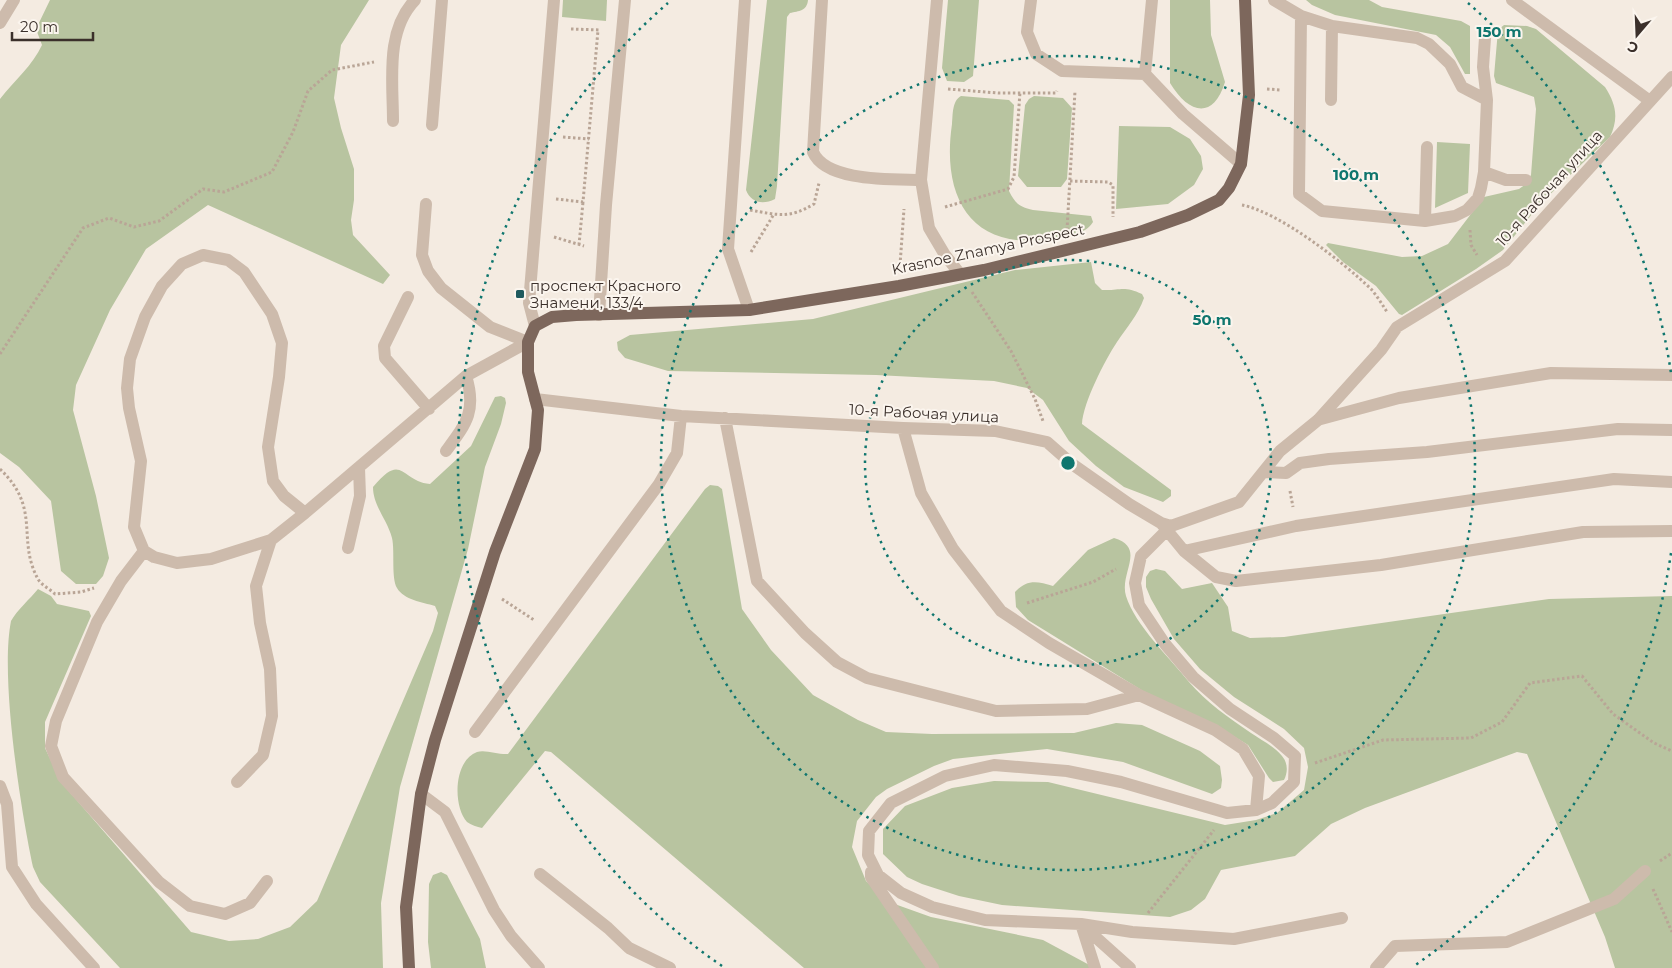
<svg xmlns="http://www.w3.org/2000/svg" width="1672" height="968" viewBox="0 0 1672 968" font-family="Montserrat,sans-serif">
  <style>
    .green { fill: #b8c4a0 }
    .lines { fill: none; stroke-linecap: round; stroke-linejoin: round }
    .path { stroke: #b9a596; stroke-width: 3; stroke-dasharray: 2.5 2.5; stroke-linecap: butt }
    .minor { stroke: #cdbbac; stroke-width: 12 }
    .major { stroke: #7d675c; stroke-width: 12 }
    .ring { fill: none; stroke: #0f766e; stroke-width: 2.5; stroke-dasharray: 2.5 5 }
    .poi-dot { fill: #1f5a5e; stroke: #fbf5ee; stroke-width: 2 }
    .labels { text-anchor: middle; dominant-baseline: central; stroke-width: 4; stroke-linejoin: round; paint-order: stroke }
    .street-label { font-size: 15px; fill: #3b302b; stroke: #fbf5ee }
    .poi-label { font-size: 15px; fill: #3b302b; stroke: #fbf5ee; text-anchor: start }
    .centre { fill: #0f766e; stroke: #fbf5ee; stroke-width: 2.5 }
    .ring-label { font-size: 15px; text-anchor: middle; font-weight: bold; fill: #0f766e; stroke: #fbf5ee; stroke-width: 4; stroke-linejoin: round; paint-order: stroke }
  </style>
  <rect width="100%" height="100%" fill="#f4ebe1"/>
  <!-- green -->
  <path class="green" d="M50 0H369L341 45 334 98 341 128 354 169V200L351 220 353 235 390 275 383 284 208 205 146 249 110 310 76 385 73 410 96 496 109 558 103 576 96 584H76L61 571 51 501 19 467 0 453V99C14 81 33 65 42 45L36 29Z
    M563 0H607L606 21 562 17Z
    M767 0H808C807 11 799 11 790 13L787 17 777 186 775 199C763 205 751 203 746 190Z
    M948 0H979L973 76 964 82 947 81 942 68Z
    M1170 0H1210L1211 35 1225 82C1213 121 1188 113 1170 83Z
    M1306 0H1369L1382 7 1461 21 1470 26V74H1465L1450 47 1436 35 1335 15 1312 5Z
    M1504 25 1527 26 1536 29 1605 87C1616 104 1619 118 1610 137L1541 203 1503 250 1476 269 1402 315 1399 314 1376 286 1343 262 1326 245 1328 243 1402 257 1422 256 1448 244 1484 197 1519 189 1526 184 1531 175 1536 109 1534 97 1496 83 1494 76 1498 30Z
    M961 96 1009 100 1014 105 1009 191C1015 203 1019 207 1033 210L1091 216 1093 222C1085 235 1070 235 1056 238 972 254 941 199 952 124 953 114 952 101 961 96Z
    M1034 96 1063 98 1072 108 1067 179 1061 187H1027L1018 176 1025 105 1029 99Z
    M1119 126 1170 127 1190 139 1201 156 1203 169 1194 185 1168 204 1116 209Z
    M1437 142 1470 144 1468 193 1435 208Z
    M1091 262 1095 283 1102 290C1120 291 1123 285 1142 294L1144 298C1138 315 1127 327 1117 342 1105 360 1083 403 1082 424L1171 490V496L1163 502 1124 487 1096 466 1069 441 1043 400 1027 388 994 381 876 375 668 371 625 358 618 350 617 342 630 335 813 319 1015 270Z
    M501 396 505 398 506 403 501 424 485 467 468 549 400 787 381 903 383 968H120L40 882 33 867C20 806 0 677 11 621 17 610 30 599 38 589L51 596 57 604 89 611 91 616 45 722V748L61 782 191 932 229 941 258 939 290 927 317 901 433 631 438 613 435 606C422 602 404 600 397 588 391 578 395 551 392 538 387 519 373 506 373 487 403 451 400 481 430 484L471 446 495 397Z
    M710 485 718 486 722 489 742 609 771 650 813 695 858 720 886 732 932 734 1074 733 1116 723 1142 725 1200 751 1220 766 1222 780 1221 788 1212 794 1123 762 1047 749 953 759 934 766 887 789 876 797 857 821 852 847 866 881 889 902 931 917 1043 940 1095 968H804L551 752 545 751 482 828C477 827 471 825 467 822 453 807 453 761 477 752 485 749 499 755 508 754L705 489Z
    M1114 538C1147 548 1119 573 1126 596 1135 625 1169 657 1189 682 1206 702 1229 718 1251 733 1261 740 1274 746 1282 756 1288 763 1288 772 1284 780L1273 782 1269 778 1248 745 1217 726 1143 691 1028 620 1016 607 1015 592C1027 579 1037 581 1053 586L1088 550Z
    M1156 569 1165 571 1182 589 1212 583 1228 607 1232 631 1250 638 1284 637 1549 599 1672 596V968H1615L1605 937 1527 754 1517 752 1365 808 1331 824 1295 856 1221 870 1205 899 1191 910 1170 917 1002 905 959 896 922 884 907 877 883 854V829L905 806 952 788 994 781 1048 782 1225 825 1256 820 1277 813 1304 790 1308 767 1304 748 1284 729 1234 697 1200 669 1174 639 1151 599 1146 587V577L1150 571Z
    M441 872 447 875 480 939 486 968H431L428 942 429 884 433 875Z"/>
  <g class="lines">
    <!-- path -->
    <path class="path" d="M571 29 600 30
      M948 89 998 93H1056L1057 91
      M1267 89 1281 90
      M563 137 589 139
      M1070 181 1108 182 1113 185V217
      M556 199 583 202 598 30
      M1242 205C1279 212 1343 262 1371 289 1377 296 1382 304 1387 312
      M945 207 1008 189 1014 177 1020 92
      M750 210C778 215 789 219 814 204L819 183
      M1067 230 1075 91
      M1470 230 1471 245 1477 255
      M554 237 584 246
      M579 245 583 202
      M751 252 774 214
      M900 265 904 209
      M972 292 1011 351 1035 399 1043 421
      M0 354 83 228 109 218 134 227 159 221 203 189 224 192 272 172 293 132 308 91 332 70 374 62
      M0 469C42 509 16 539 38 579 41 585 50 589 55 594L81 592 94 588
      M1290 491 1293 507
      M502 599 534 620
      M1027 603 1093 582 1116 569
      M1315 763 1383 740 1471 738 1502 722 1530 683 1582 676 1613 714 1654 743 1672 751
      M1660 861 1672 853
      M1653 889 1672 932
      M1148 913 1214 830"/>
    <!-- minor -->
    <path class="minor" d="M745 0 728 249 749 310
      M822 0 813 152C826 182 892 179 921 180
      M937 0 921 180 929 228 945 255 960 274
      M1031 0 1027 32 1036 54 1062 71 1145 74 1183 114 1241 164
      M1274 0 1301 16 1332 26 1417 38 1429 44 1450 64 1462 87 1487 100 1484 172 1481 188 1478 198 1467 210 1455 216 1425 221 1322 211 1299 194 1301 16
      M1512 0 1650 101
      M0 23 14 0
      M1485 38 1483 67 1487 100
      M1145 74 1152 0
      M1331 100 1332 26
      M393 121C393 81 385 31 415 0
      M432 125 442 0
      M1484 172 1506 180H1526
      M426 204 422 255 428 271 441 288 490 327 528 342
      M1425 221 1427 147
      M408 297 384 346 385 358 429 409
      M599 315 606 205 625 0
      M535 326 529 303 554 0
      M535 399 681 416 903 428 995 431 1047 442 1072 464 1129 504 1161 523 1171 526 1239 502 1280 451 1318 420 1381 350 1397 327 1505 261 1672 77
      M725 418 757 581 805 633 837 662 867 678 996 711 1087 709 1139 695
      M1321 419 1399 398 1551 373 1672 375
      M903 428 921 493 953 549 1001 611 1049 643 1139 695 1215 730 1243 749 1259 776 1256 810 1227 813 1121 782 1067 771 994 765 945 776 891 803 869 831 868 855 878 875 901 893 932 907 985 920 1081 924 1132 932 1234 939 1342 918
      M446 451C466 424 477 411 466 376
      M1264 472 1286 473 1300 463 1329 459 1427 452 1618 429 1672 430
      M305 513 284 496 273 481 268 447 279 377 282 343 272 314 244 272 228 260 203 255 182 264 162 286 145 317 130 359 127 388 129 408 141 461 134 527 144 551 154 557 177 563 211 559 271 540 305 513 466 376 528 342
      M1161 523 1184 551 1216 577 1236 581 1381 565 1583 532 1672 531
      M1166 531 1141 556 1135 583 1139 605 1165 644 1193 677 1230 709 1274 738 1295 756 1294 782 1272 803 1256 810
      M348 548 360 496 359 468
      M144 551 121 581 97 622 56 721 51 746 63 777 159 882 190 906 225 914 250 903 267 881
      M1184 551 1296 526 1614 479 1672 482
      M475 732 659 484 677 453 681 416
      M237 782 263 755 272 716 270 669 260 623 256 586 271 540
      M0 786 7 804 12 867 36 904 94 968
      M421 794 445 812 494 910 511 936 539 968
      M871 872V877L933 968
      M540 874 608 928 629 948 670 968
      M1081 924 1095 968
      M1082 925 1130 968
      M1376 968 1395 946 1507 942 1614 899 1645 871"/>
    <!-- major -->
    <path class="major" d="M409 968 406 907 421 794 435 740 495 552 535 449 538 410 528 372V342L535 326 552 317 576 315 749 310 899 286 984 270 1140 232 1188 215 1219 200 1229 188 1241 164 1249 95 1245 0"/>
  </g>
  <!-- distance rings -->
  <g class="ring">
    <circle cx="1068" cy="463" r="203"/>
    <circle cx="1068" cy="463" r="407"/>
    <path d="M1671 553A610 610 0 0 1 1414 966M722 966A610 610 0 0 1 668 3M1468 3A610 610 0 0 1 1671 373"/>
  </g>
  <!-- markers -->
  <rect class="poi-dot" x="515" y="289" width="10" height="10" rx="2.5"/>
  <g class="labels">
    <!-- street labels -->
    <g class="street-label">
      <text transform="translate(1549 188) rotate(-48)">10-я Рабочая улица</text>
      <text transform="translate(988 249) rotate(-12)">Krasnoe Znamya Prospect</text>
      <text transform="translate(924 413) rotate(3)">10-я Рабочая улица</text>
    </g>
    <!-- poi labels -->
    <g class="poi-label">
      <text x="530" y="285">проспект Красного<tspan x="530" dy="17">Знамени, 133/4</tspan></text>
    </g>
  </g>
  <circle cx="1068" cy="463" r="8" class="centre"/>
  <g class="ring-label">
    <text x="1499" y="37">150 m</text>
    <text x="1356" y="180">100 m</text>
    <text x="1212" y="325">50 m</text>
  </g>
  <!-- north arrow -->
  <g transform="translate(1637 35) rotate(199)" stroke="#fbf5ee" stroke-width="4" paint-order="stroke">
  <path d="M0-4L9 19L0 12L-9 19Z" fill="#3b302b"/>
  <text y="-8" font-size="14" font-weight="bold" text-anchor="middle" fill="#3b302b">С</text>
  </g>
  <!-- scale -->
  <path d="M12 32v8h81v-8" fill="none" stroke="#3b302b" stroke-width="2.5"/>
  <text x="20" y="32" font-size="15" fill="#3b302b" stroke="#fbf5ee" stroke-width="4" paint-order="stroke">20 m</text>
</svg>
